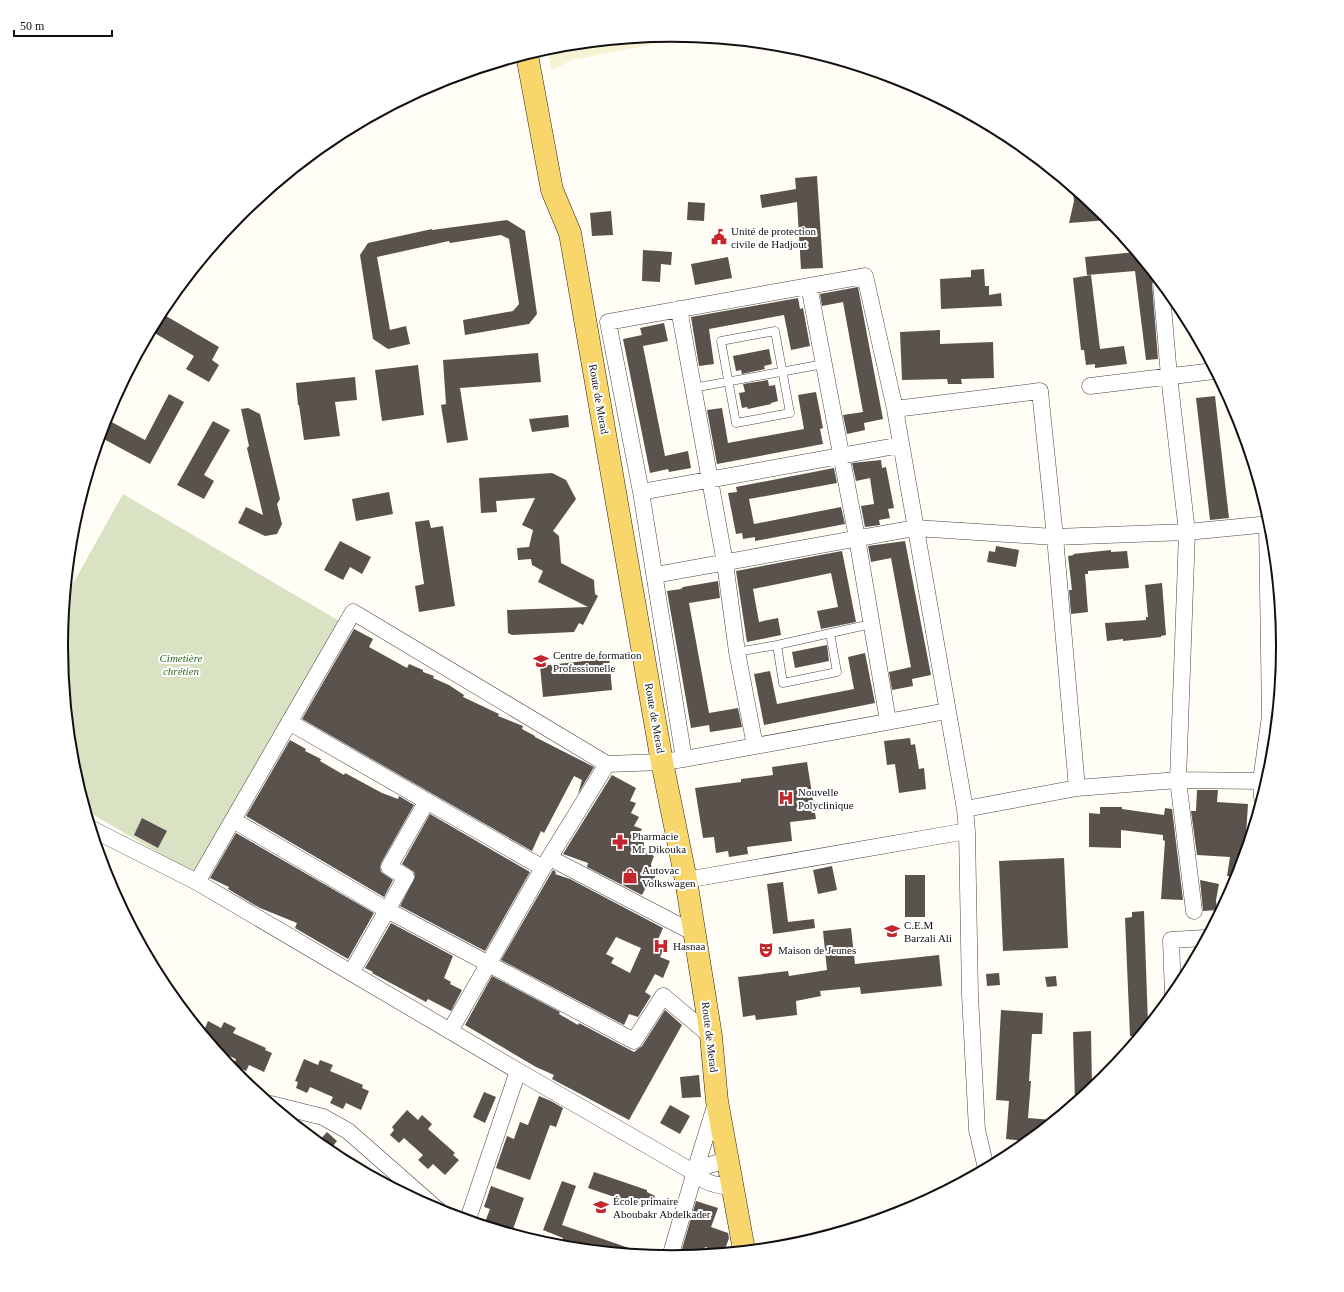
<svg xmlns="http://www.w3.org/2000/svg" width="1344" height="1292" viewBox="0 0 1344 1292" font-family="'Times New Roman',serif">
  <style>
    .farmland { fill: #f6f3d4 }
    .cemetery { fill: #d9e3c4 }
    .building { fill: #5a524d; fill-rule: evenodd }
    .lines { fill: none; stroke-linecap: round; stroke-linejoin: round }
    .lane-casing { stroke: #444; stroke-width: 9 }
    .street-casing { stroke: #444; stroke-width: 17 }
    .primary-casing { stroke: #222; stroke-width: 23 }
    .lane { stroke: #fff; stroke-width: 8 }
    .street { stroke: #fff; stroke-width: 16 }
    .primary { stroke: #f9d66b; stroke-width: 22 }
    .labels { text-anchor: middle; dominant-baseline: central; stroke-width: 4; stroke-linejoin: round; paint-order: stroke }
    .poi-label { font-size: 11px; fill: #111; stroke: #fff; text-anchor: start }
    .street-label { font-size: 11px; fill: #111; stroke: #fff }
    .park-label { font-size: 11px; font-style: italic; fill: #2f6b1f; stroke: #fff }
    .rim { fill: none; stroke: #111; stroke-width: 2 }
  </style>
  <rect width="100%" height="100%" fill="#fffdf5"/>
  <!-- farmland -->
  <path class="farmland" d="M672 35 690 37 573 60 551 70 548 48 553 47Z"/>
  <!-- cemetery -->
  <path class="cemetery" d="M123 494 341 622 196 875 87 811 73 765 61 646 66 596Z"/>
  <!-- building -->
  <path class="building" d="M817 176 823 268 801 269 797 202 762 208 760 195 796 189 795 178Z
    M1073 189 1104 214 1109 220 1069 223 1074 201Z
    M688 202 705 203 704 221 687 220Z
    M611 211 613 235 592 236 590 213Z
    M507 220 525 231 537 314 529 324 465 335 463 320 513 311 519 304 509 239 501 235 450 243 449 241 377 257 390 330 406 326 410 344 388 349 373 339 360 255 368 243 432 229V230Z
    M643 250 672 252 671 265 661 264 660 282 642 281Z
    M1136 252 1154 275 1152 284 1158 359 1146 360 1135 271 1087 275 1085 257Z
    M728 257 732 278 695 285 691 264Z
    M984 269 985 286H989V295L1001 293 1002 306 941 309 940 279 971 277V270Z
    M1091 275 1100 349 1124 346 1127 364 1095 368V364L1086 365 1084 350H1081L1073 278Z
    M858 287 883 419 864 423 865 430 847 434 843 415 863 412 843 302 822 306 820 294Z
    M798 298 800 309 803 308 810 346 791 350 784 315 709 329 714 364 699 366 691 317Z
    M161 313 219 347 212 360 219 365 209 382 186 369 194 356 151 331Z
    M664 323 668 341 643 346 665 456 688 451 691 468 669 472 668 469 650 473 623 339 642 335 640 328Z
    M940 330V344L993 342 994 378 961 379 962 384H948L947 379 902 380 900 332Z
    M769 349 772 364 764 366 765 369 742 374 741 370 736 371 733 356Z
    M538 353 541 382 460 388 468 440 447 443 441 405 446 404 443 360Z
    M418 365 424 415 382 421 375 370Z
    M355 377 357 400 335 402 340 436 304 440 299 405H298L296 383Z
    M768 380 769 386 775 385 778 401 771 403V404L748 409 747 407 742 408 739 393 745 392 743 384Z
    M816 392 823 428 820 429 823 444 717 464 707 410 722 408 728 443 804 429 798 395Z
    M169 394 184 402 150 464 100 437 106 419 145 440Z
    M1215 396 1229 518 1210 520 1196 398Z
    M248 408 260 414 280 499 277 504 282 524 277 534 265 536 238 523 246 507 263 515 247 448 249 446 241 409Z
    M568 415 569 427 532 432 529 419Z
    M213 421 230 430 204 475 214 481 204 499 177 485Z
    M881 460 882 468 886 467 894 508 888 509 890 518 879 520 880 525 865 527 861 506 874 504 870 478 856 481 852 463Z
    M834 468 837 483 749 499 754 524 841 507 845 524 755 541V537L743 539 742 533 736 534 728 493 737 492 736 487Z
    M552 473 566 480 576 499 553 531 559 536 561 563 594 580 595 594 598 596 583 625 579 623 574 632 512 635 508 633 507 610 588 607 538 582 543 571 532 565 531 559 518 560 517 548 529 547 533 530 522 525 535 498 496 501 497 512 481 513 479 478Z
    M389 492 393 514 356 521 352 499Z
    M429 520 431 528 443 526 455 606 419 612 415 586 424 584 415 522Z
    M340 541 371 557 362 574 350 567 343 580 324 570Z
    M905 541 931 675 912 679 913 686 892 690 889 672 911 667 891 558 871 562 868 546Z
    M996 546 1019 550 1016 567 987 562 989 551 995 552Z
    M1111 550V552L1127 551 1129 568 1088 571V574H1085L1088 612 1071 614 1069 590H1072L1068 556 1074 555 1073 554Z
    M842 551 856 622 821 629 817 611 838 607 831 573 753 589 759 622 778 618 781 635 747 642 736 571Z
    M718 581 720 598 689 603 709 713 738 708 742 727 710 732 709 725 691 728 667 591 681 589 683 587Z
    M1162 583 1166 635 1161 636V637L1152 638 1123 641V639L1107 641 1105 623 1146 620V617H1148L1145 585Z
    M354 629 373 639 369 647 407 668 409 664 423 670V672L434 676 433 678 449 685 464 695 463 697 499 714 498 716 523 726 522 729 535 736V737L594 767 578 794 582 780 574 776 544 833 541 831 532 851 302 719Z
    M827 645 829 661 795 668 792 652Z
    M865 653 875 703 764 725 754 674 770 671 777 704 854 689 848 657Z
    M609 655 612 690 543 697 540 666 593 660 592 657Z
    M910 738 911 745 915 744 919 769 924 768 926 789 899 793 895 764 887 765 884 741Z
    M290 740 306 749 305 751 321 759 320 761 344 775 345 773 382 793 398 799 399 796 414 805 381 863 380 867 381 872 393 880 384 897 246 816Z
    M807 762 816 819 790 822 792 841 747 847 748 854 729 857 728 851 716 853 714 837 703 838 695 788 741 782V779L773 775 772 767Z
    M612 775 636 788 630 801 636 803 631 813 639 817 634 826 642 829 638 836 643 839 645 851 654 856 651 864 652 873 656 875 652 882 648 883 642 895 587 867 588 863 563 854Z
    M1197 790H1218L1217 802 1248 804 1246 835 1249 836 1237 877 1227 876 1230 857 1197 855 1191 811H1196Z
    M1100 807H1122V809L1164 815 1165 808 1172 809 1183 900 1161 899 1165 841 1163 840V835L1121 830V848L1089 847V813L1100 814Z
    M430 814 530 872 485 951 400 906 415 877 414 872 402 864Z
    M142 818 167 831 158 848 134 835Z
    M236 833 374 913 348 959 295 928 297 923 260 908 228 889 229 887 210 878Z
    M1064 858 1068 948 1003 951 999 861Z
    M832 866 837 890 818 894 813 870Z
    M553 870 556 872 555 874 570 879 663 928 657 942 665 946 660 957 670 961 663 978 655 974 645 992 651 996 638 1017 629 1014 624 1025 501 960ZM616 937 641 948 630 973 611 963 614 958 606 954Z
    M905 875H925V917H905Z
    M1200 880 1219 884 1216 900 1217 910 1203 911Z
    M783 882 788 922 814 919 815 928 773 934 767 884Z
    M1144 911 1148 1024 1139 1036H1130L1125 918 1132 917V912Z
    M391 923 453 956 444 978 451 982 450 984 462 990 451 1011 428 999 426 1002 372 973 373 972 365 968Z
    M851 928 855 964 939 955 942 986 861 994 860 987 820 991 821 996 796 1001 797 1015 756 1020 755 1015 743 1017 738 977 788 971 789 976 827 970 823 931Z
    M999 973 1000 985 987 986 986 974Z
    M492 976 560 1012 559 1014 578 1025 579 1023 634 1052 642 1046 665 1010 682 1025 629 1120 552 1079 554 1075 536 1067 465 1025Z
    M1056 976 1057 986 1047 987 1045 977Z
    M1001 1010 1043 1013 1042 1034H1032L1029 1081H1031L1028 1118 1053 1120 1027 1141 1006 1139 1009 1101 996 1100Z
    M208 1021 221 1028 224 1022 236 1028 233 1033 266 1048 265 1050 272 1053 264 1072 249 1065 246 1071 234 1065 236 1059 218 1051 203 1033Z
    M1091 1031 1092 1088 1075 1102 1073 1032Z
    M304 1059 318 1065 320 1060 333 1065 330 1071 363 1085 362 1088 369 1091 361 1110 346 1103 343 1109 330 1103 333 1097 310 1087 307 1093 296 1088 298 1082 295 1081Z
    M699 1075 701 1097 682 1098 680 1077Z
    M484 1092 496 1097 485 1123 473 1117Z
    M539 1096 551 1101 563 1108 556 1127 550 1125 530 1180 496 1168 507 1136 514 1139 520 1122 528 1125Z
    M670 1105 690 1116 680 1134 660 1123Z
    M407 1110 418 1120 422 1115 432 1124 428 1129 455 1153 453 1155 459 1160 445 1175 433 1164 428 1169 418 1160 423 1155 404 1138 399 1143 390 1135 394 1130 392 1127Z
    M327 1132 337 1141 329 1151 318 1142Z
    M594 1172 647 1190V1192L655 1196 651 1205 643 1202 641 1206 588 1188Z
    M562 1181 576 1186 562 1225 632 1249V1253L560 1246 563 1238 543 1230Z
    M491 1186 524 1198 512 1232 485 1222 490 1209 484 1207Z
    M696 1201 718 1208 711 1227 728 1233 729 1238 724 1252H721L705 1247 703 1254 680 1256Z"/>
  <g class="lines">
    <defs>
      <path id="lane" d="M775 331 790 413 736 423 721 341Z
        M693 388 824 364
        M777 645 783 683 837 672 830 633
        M737 652 777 645 871 624"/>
      <path id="street" d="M1161 283 1169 376 1187 532 1178 780 1194 911
        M809 286 857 538 888 721
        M679 309 725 563 737 652 755 746
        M1090 386 1214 371
        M895 409 1040 391 1055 537 1077 788
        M641 492 901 445
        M655 575 915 528 1055 537 1187 532 1270 524
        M289 722 543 868
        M684 759 641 492 608 322 865 276 895 409 965 809 967 831 970 995 977 1130 986 1168
        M1262 797 1261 781 1270 716 1267 524
        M965 809 1077 788 1178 780 1261 781
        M233 820 387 910 634 1041 663 996 711 1036
        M92 829 197 882 518 1071 695 1173C705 1184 718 1185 733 1188
        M550 858 694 933
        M686 880 967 831
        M197 882 353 612 607 764 662 762 684 759 947 711
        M351 973 406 877 389 867 427 801
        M1173 995 1171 940 1205 938
        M450 1031 543 868 607 764
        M271 1104 323 1117 348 1131 439 1211
        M695 1173 702 1167 728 1160
        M468 1219 518 1071
        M670 1257 699 1158 716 1103"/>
      <path id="primary" d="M527 55 552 190 570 233 662 762 686 880 711 1036 717 1101 744 1250"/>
    </defs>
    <!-- lane casing -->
    <use href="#lane" class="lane-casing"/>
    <!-- street casing -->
    <use href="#street" class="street-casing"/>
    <!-- primary casing -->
    <use href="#primary" class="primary-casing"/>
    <!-- lane -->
    <use href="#lane" class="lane"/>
    <!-- street -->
    <use href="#street" class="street"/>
    <!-- primary -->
    <use href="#primary" class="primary"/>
  </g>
  <!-- icons -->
  <defs>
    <symbol id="civic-bare" viewBox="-9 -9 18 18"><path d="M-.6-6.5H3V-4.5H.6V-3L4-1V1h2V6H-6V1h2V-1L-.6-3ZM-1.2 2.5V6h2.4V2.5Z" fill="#c4262e" stroke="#fff" stroke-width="2.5" paint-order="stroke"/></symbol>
    <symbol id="university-bare" viewBox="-9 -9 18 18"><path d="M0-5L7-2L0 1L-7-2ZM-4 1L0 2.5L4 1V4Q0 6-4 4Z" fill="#c4262e" stroke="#fff" stroke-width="2.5" paint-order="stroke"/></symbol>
    <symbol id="hospital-bare" viewBox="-9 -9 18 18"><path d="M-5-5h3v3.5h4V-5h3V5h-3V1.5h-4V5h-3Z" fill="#c4262e" stroke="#fff" stroke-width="2.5" paint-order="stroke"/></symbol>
    <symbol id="pharmacy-bare" viewBox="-9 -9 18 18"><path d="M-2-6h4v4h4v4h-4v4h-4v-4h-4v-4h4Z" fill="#c4262e" stroke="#fff" stroke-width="2.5" paint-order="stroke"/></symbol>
    <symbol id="shop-bare" viewBox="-9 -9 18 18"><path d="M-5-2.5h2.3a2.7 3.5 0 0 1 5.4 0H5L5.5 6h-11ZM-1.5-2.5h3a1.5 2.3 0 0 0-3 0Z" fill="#c4262e" stroke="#fff" stroke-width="2.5" paint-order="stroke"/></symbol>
    <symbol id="school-bare" viewBox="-9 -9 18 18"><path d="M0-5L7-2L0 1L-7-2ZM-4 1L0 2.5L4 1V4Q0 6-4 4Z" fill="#c4262e" stroke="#fff" stroke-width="2.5" paint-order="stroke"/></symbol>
    <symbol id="theatre-bare" viewBox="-9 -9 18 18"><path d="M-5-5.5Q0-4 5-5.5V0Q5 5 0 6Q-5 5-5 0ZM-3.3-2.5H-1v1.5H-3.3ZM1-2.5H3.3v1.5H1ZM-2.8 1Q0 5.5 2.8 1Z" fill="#c4262e" stroke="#fff" stroke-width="2.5" paint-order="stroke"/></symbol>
  </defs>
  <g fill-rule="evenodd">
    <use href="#civic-bare" x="708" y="226" width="22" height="22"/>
    <use href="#university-bare" x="530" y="650" width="22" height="22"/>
    <use href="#hospital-bare" x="775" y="787" width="22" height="22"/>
    <use href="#pharmacy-bare" x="609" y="831" width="22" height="22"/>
    <use href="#shop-bare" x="619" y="865" width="22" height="22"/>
    <use href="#school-bare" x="881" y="920" width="22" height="22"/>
    <use href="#hospital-bare" x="650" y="935" width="22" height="22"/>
    <use href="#theatre-bare" x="755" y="939" width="22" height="22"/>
    <use href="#school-bare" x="590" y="1196" width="22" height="22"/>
  </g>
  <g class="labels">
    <!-- poi labels -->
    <g class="poi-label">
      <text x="731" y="231">Unité de protection<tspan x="731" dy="13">civile de Hadjout</tspan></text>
      <text x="553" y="655">Centre de formation<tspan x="553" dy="13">Professionelle</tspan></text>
      <text x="798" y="792">Nouvelle<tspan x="798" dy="13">Polyclinique</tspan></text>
      <text x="632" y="836">Pharmacie<tspan x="632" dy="13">Mr Dikouka</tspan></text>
      <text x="642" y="870">Autovac<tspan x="642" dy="13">Volkswagen</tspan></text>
      <text x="904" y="925">C.E.M<tspan x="904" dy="13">Barzali Ali</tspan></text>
      <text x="673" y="946">Hasnaa</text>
      <text x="778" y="950">Maison de Jeunes</text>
      <text x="613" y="1201">École primaire<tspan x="613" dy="13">Aboubakr Abdelkader</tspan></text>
    </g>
    <!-- street labels -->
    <g class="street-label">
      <text transform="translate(599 399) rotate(80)">Route de Merad</text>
      <text transform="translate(655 718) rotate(80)">Route de Merad</text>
      <text transform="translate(710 1037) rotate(83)">Route de Merad</text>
    </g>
    <!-- park labels -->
    <g class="park-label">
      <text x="181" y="658">Cimetière<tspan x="181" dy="13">chrétien</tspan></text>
    </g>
  </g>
  <!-- crop -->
  <path d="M0 0H1344V1292H0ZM68 646a604 604 0 1 1 1208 0a604 604 0 1 1-1208 0Z" fill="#fff" fill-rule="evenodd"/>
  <path class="rim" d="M68 646a604 604 0 1 1 1208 0a604 604 0 1 1-1208 0Z"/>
  <!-- scale -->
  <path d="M14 30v6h98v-6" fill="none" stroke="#111111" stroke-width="2"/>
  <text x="20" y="30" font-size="12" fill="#111111" stroke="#ffffff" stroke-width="3" paint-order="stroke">50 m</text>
</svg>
